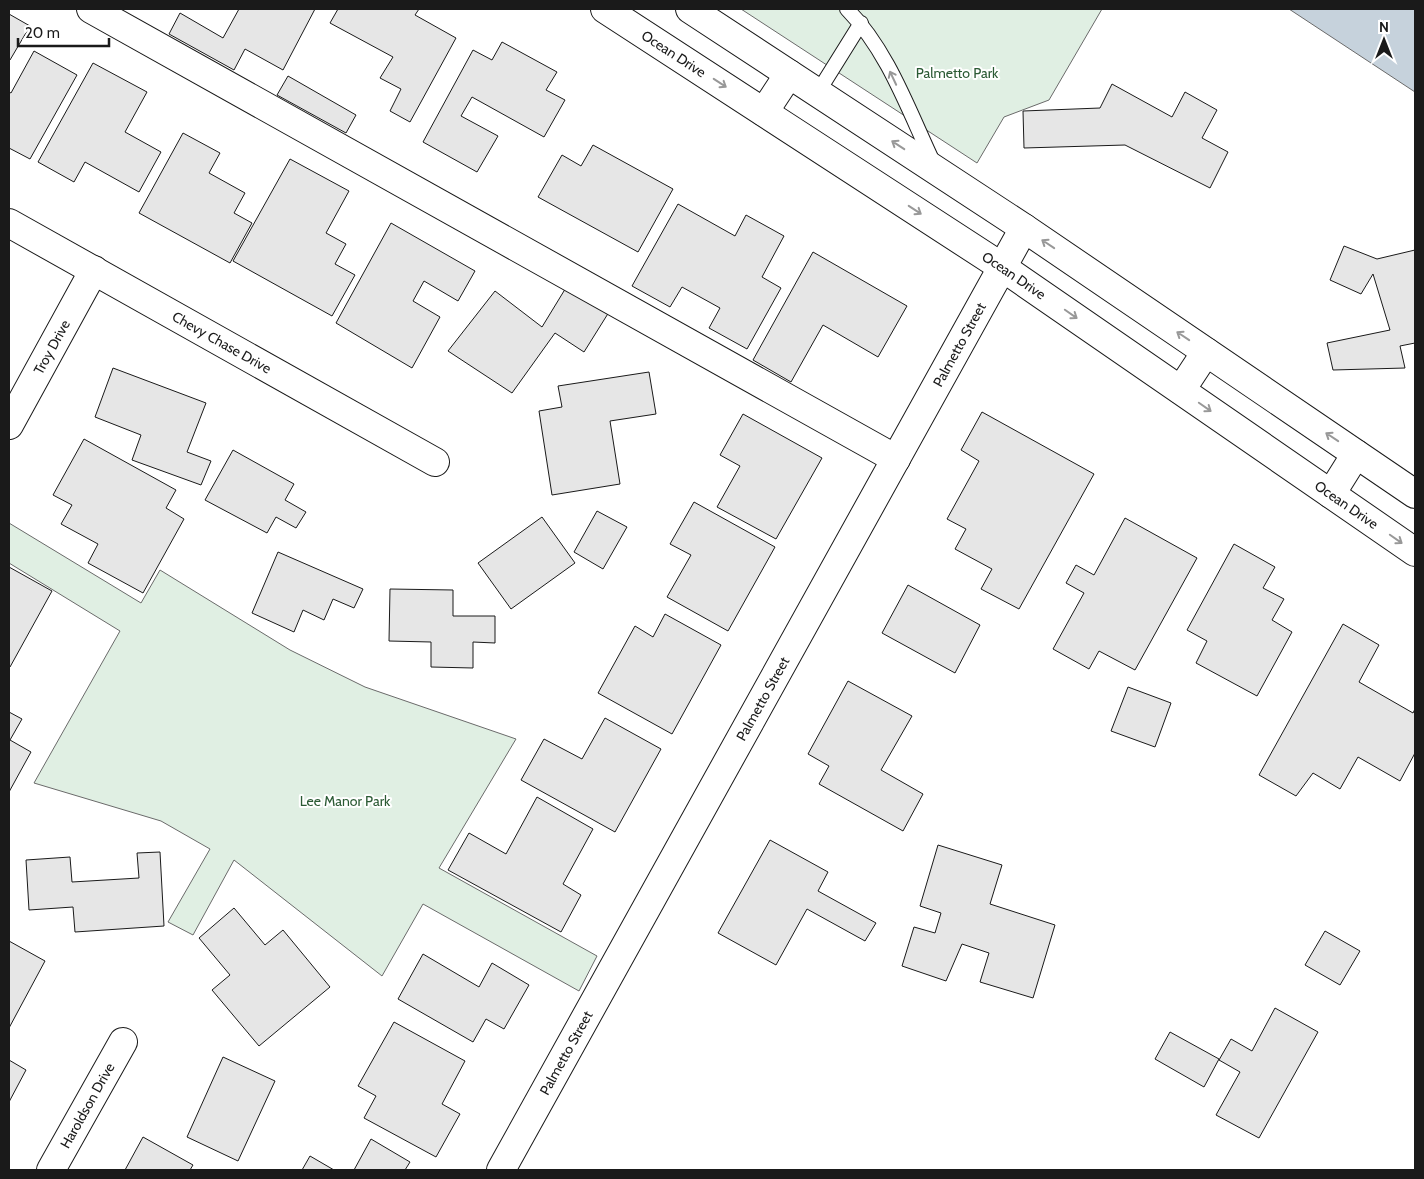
<svg xmlns="http://www.w3.org/2000/svg" width="1424" height="1179" viewBox="0 0 1424 1179" font-family="Cabin,sans-serif">
  <style>
    .green { fill: #e0efe3; stroke: #6a6a6a }
    .water { fill: #c6d2dc; stroke: #6a6a6a }
    .building { fill: #e6e6e6; stroke: #1a1a1a }
    .lines { fill: none; stroke-linecap: round; stroke-linejoin: round }
    .service-casing { stroke: #1a1a1a; stroke-width: 16 }
    .minor-casing { stroke: #1a1a1a; stroke-width: 30 }
    .primary-casing { stroke: #1a1a1a; stroke-width: 30 }
    .service { stroke: #fff; stroke-width: 14 }
    .minor { stroke: #fff; stroke-width: 28 }
    .primary { stroke: #fff; stroke-width: 28 }
    .oneway { stroke: #989898 }
    .labels { text-anchor: middle; dominant-baseline: central; stroke-width: 4; stroke-linejoin: round; paint-order: stroke }
    .street-label { font-size: 14px; fill: #1a1a1a; stroke: #fff }
    .park-label { font-size: 14px; fill: #2b5a34; stroke: #fff }
  </style>
  <rect width="100%" height="100%" fill="#fff"/>
  <!-- green -->
  <path class="green" d="M741 9H1102L1049 100 1004 117 977 163Z
    M9 523 141 603 160 570 290 650 365 687 516 739 439 868 597 956 579 991 423 904 382 976 234 860 193 935 168 922 210 849 161 821 34 783 120 631 9 563Z"/>
  <!-- water -->
  <path class="water" d="M1289 9H1415V92Z"/>
  <!-- building -->
  <path class="building" d="M239 9H315L283 70 245 49 234 70 169 34 180 13 223 38Z
    M338 9H419L415 15 456 38 410 122 390 111 401 89 380 78 393 57 330 23Z
    M9 14 30 26 10 60 9 59Z
    M502 42 557 72 546 90 565 100 544 137 472 97 461 116 498 136 477 172 423 142 473 50 492 60Z
    M34 51 77 75 30 159 9 148V92L11 93Z
    M93 63 147 92 125 132 161 152 139 192 85 162 74 182 38 162Z
    M288 76 356 115 346 133 277 95Z
    M1112 84 1172 117 1185 92 1217 110 1202 138 1228 152 1210 188 1125 145 1024 148 1023 111 1100 108Z
    M183 133 220 153 209 173 245 193 234 213 252 223 230 263 139 213Z
    M593 145 673 189 638 252 538 197 562 155 581 166Z
    M290 159 349 191 326 233 346 244 335 264 355 275 332 316 233 261Z
    M678 204 735 236 746 215 784 236 762 277 781 288 747 349 709 328 720 308 682 287 670 307 632 286Z
    M391 223 475 271 458 301 424 281 413 301 440 317 412 368 336 323Z
    M1344 246 1377 259 1415 250V343L1400 346 1405 368 1333 370 1327 343 1390 330 1373 274 1361 294 1330 280Z
    M813 252 907 306 878 357 823 325 791 382 753 360Z
    M567 286 609 312 584 352 555 333 512 393 448 351 495 291 542 327Z
    M113 368 206 403 187 452 211 461 201 485 132 460 141 435 95 417Z
    M649 372 656 414 610 421 620 484 552 495 539 411 562 407 558 386Z
    M982 412 1094 474 1019 609 981 589 992 569 955 549 966 529 947 519 979 461 961 450Z
    M743 414 822 458 776 539 717 507 740 466 720 455Z
    M84 439 176 490 166 508 184 519 143 593 88 563 98 544 61 524 72 505 53 495Z
    M233 450 294 484 285 500 306 512 296 528 276 517 267 533 205 500Z
    M694 502 775 547 728 631 667 597 691 555 670 544Z
    M597 511 627 527 603 569 574 552Z
    M542 517 575 563 511 609 478 563Z
    M1125 518 1197 558 1135 670 1099 651 1089 669 1053 649 1084 593 1066 583 1076 565 1094 575Z
    M1234 544 1275 567 1263 588 1284 599 1272 620 1292 632 1257 696 1196 663 1207 641 1187 630Z
    M278 552 363 589 354 608 333 599 324 620 303 610 294 632 252 613Z
    M9 567 52 591 10 667 9 666Z
    M908 585 980 625 955 673 882 633Z
    M390 589 453 590V616H495V643L473 642V668L431 667V642L389 641Z
    M665 614 721 645 672 734 598 693 635 626 653 637Z
    M1343 624 1379 645 1359 682 1413 713 1415 709V753L1400 781 1358 757 1340 789 1313 773 1296 796 1259 775Z
    M848 681 912 716 881 770 923 794 903 831 819 784 829 766 808 754Z
    M1128 687 1171 703 1155 747 1111 731Z
    M9 712 22 719 10 740 31 752 9 792Z
    M605 718 661 749 615 832 521 780 544 739 582 759Z
    M537 797 593 829 563 884 581 895 561 932 448 870 469 833 506 854Z
    M770 840 828 872 818 891 876 923 865 941 807 909 776 965 718 933Z
    M938 845 1002 865 990 904 1055 925 1033 998 980 982 989 953 962 944 946 981 902 966 914 927 935 933 941 913 920 906Z
    M160 852 164 926 75 932 73 907 29 910 26 860 70 857 72 882 139 878 137 853Z
    M234 908 265 945 283 930 330 987 259 1046 212 990 230 975 199 938Z
    M1325 931 1360 951 1340 985 1305 965Z
    M9 941 45 961 9 1028Z
    M423 954 479 987 492 963 529 985 504 1029 486 1019 473 1042 398 999Z
    M1275 1008 1318 1032 1259 1138 1216 1115 1240 1072 1219 1060 1231 1039 1252 1051Z
    M394 1022 465 1061 442 1104 460 1114 436 1157 364 1118 376 1096 358 1086Z
    M1170 1032 1219 1059 1204 1087 1155 1059Z
    M223 1057 275 1081 238 1161 187 1137Z
    M9 1060 26 1070 9 1102Z
    M143 1137 193 1165 190 1170H125Z
    M371 1139 410 1162 405 1170H354Z
    M310 1156 334 1170H302Z"/>
  <g class="lines">
    <defs>
      <path id="service" d="M847 9C888 51 908 109 933 162
        M818 92 861 23"/>
      <g id="minor">
        <path d="M91 9 896 459"/>
        <path id="s1" d="M9 223 435 462"/>
        <path id="s2" d="M9 425 94 270"/>
        <path id="s3" d="M51 1170 123 1042"/>
        <path id="s4" d="M501 1170 1024 228"/>
      </g>
      <g id="primary">
        <path id="s5" d="M605 9 1002 267 1415 552"/>
        <path d="M690 9 1024 228 1415 494"/>
        <path d="M764 112 789 74"/>
        <path d="M1181 390 1206 352"/>
        <path d="M1331 494 1356 454"/>
      </g>
    </defs>
    <!-- service casing -->
    <use href="#service" class="service-casing"/>
    <!-- minor casing -->
    <use href="#minor" class="minor-casing"/>
    <!-- primary casing -->
    <use href="#primary" class="primary-casing"/>
    <!-- service -->
    <use href="#service" class="service"/>
    <!-- minor -->
    <use href="#minor" class="minor"/>
    <!-- primary -->
    <use href="#primary" class="primary"/>
  </g>
  <!-- one-way arrows -->
  <defs><path id="oneway-shaft" d="M-6 0H5M1.5-3L5.5 0L1.5 3" fill="none" stroke-width="1.6" stroke-linecap="round" stroke-linejoin="round" transform="scale(1.25)"/></defs>
  <g class="oneway">
    <use href="#oneway-shaft" transform="translate(893 78) rotate(-115)"/>
    <use href="#oneway-shaft" transform="translate(720 83) rotate(33)"/>
    <use href="#oneway-shaft" transform="translate(898 145) rotate(-147)"/>
    <use href="#oneway-shaft" transform="translate(915 210) rotate(33)"/>
    <use href="#oneway-shaft" transform="translate(1048 244) rotate(-146)"/>
    <use href="#oneway-shaft" transform="translate(1071 314) rotate(35)"/>
    <use href="#oneway-shaft" transform="translate(1183 336) rotate(-146)"/>
    <use href="#oneway-shaft" transform="translate(1205 407) rotate(35)"/>
    <use href="#oneway-shaft" transform="translate(1332 437) rotate(-146)"/>
    <use href="#oneway-shaft" transform="translate(1396 539) rotate(35)"/>
  </g>
  <g class="labels">
    <!-- street labels -->
    <g class="street-label">
      <text stroke="none"><textPath href="#s5" startOffset="82">Ocean Drive</textPath></text>
      <text stroke="none"><textPath href="#s5" startOffset="488">Ocean Drive</textPath></text>
      <text stroke="none"><textPath href="#s1" startOffset="244">Chevy Chase Drive</textPath></text>
      <text stroke="none"><textPath href="#s4" startOffset="944">Palmetto Street</textPath></text>
      <text stroke="none"><textPath href="#s2" startOffset="89">Troy Drive</textPath></text>
      <text stroke="none"><textPath href="#s5" startOffset="892">Ocean Drive</textPath></text>
      <text stroke="none"><textPath href="#s4" startOffset="539">Palmetto Street</textPath></text>
      <text stroke="none"><textPath href="#s4" startOffset="134">Palmetto Street</textPath></text>
      <text stroke="none"><textPath href="#s3" startOffset="74">Haroldson Drive</textPath></text>
    </g>
    <!-- park labels -->
    <g class="park-label">
      <text x="957" y="73">Palmetto Park</text>
      <text x="345" y="801">Lee Manor Park</text>
    </g>
  </g>
  <!-- border -->
  <rect width="1424" height="1179" fill="none" stroke="#1a1a1a" stroke-width="20"/>
  <!-- north arrow -->
  <g transform="translate(1384 40)" stroke="#ffffff" stroke-width="4" paint-order="stroke">
  <path d="M0-4L9 19L0 12L-9 19Z" fill="#1a1a1a"/>
  <text y="-8" font-size="14" font-weight="bold" text-anchor="middle" fill="#1a1a1a">N</text>
  </g>
  <!-- scale -->
  <path d="M18 38v8h91v-8" fill="none" stroke="#1a1a1a" stroke-width="2.5"/>
  <text x="25" y="38" font-size="15" fill="#1a1a1a" stroke="#ffffff" stroke-width="4" paint-order="stroke">20 m</text>
</svg>
